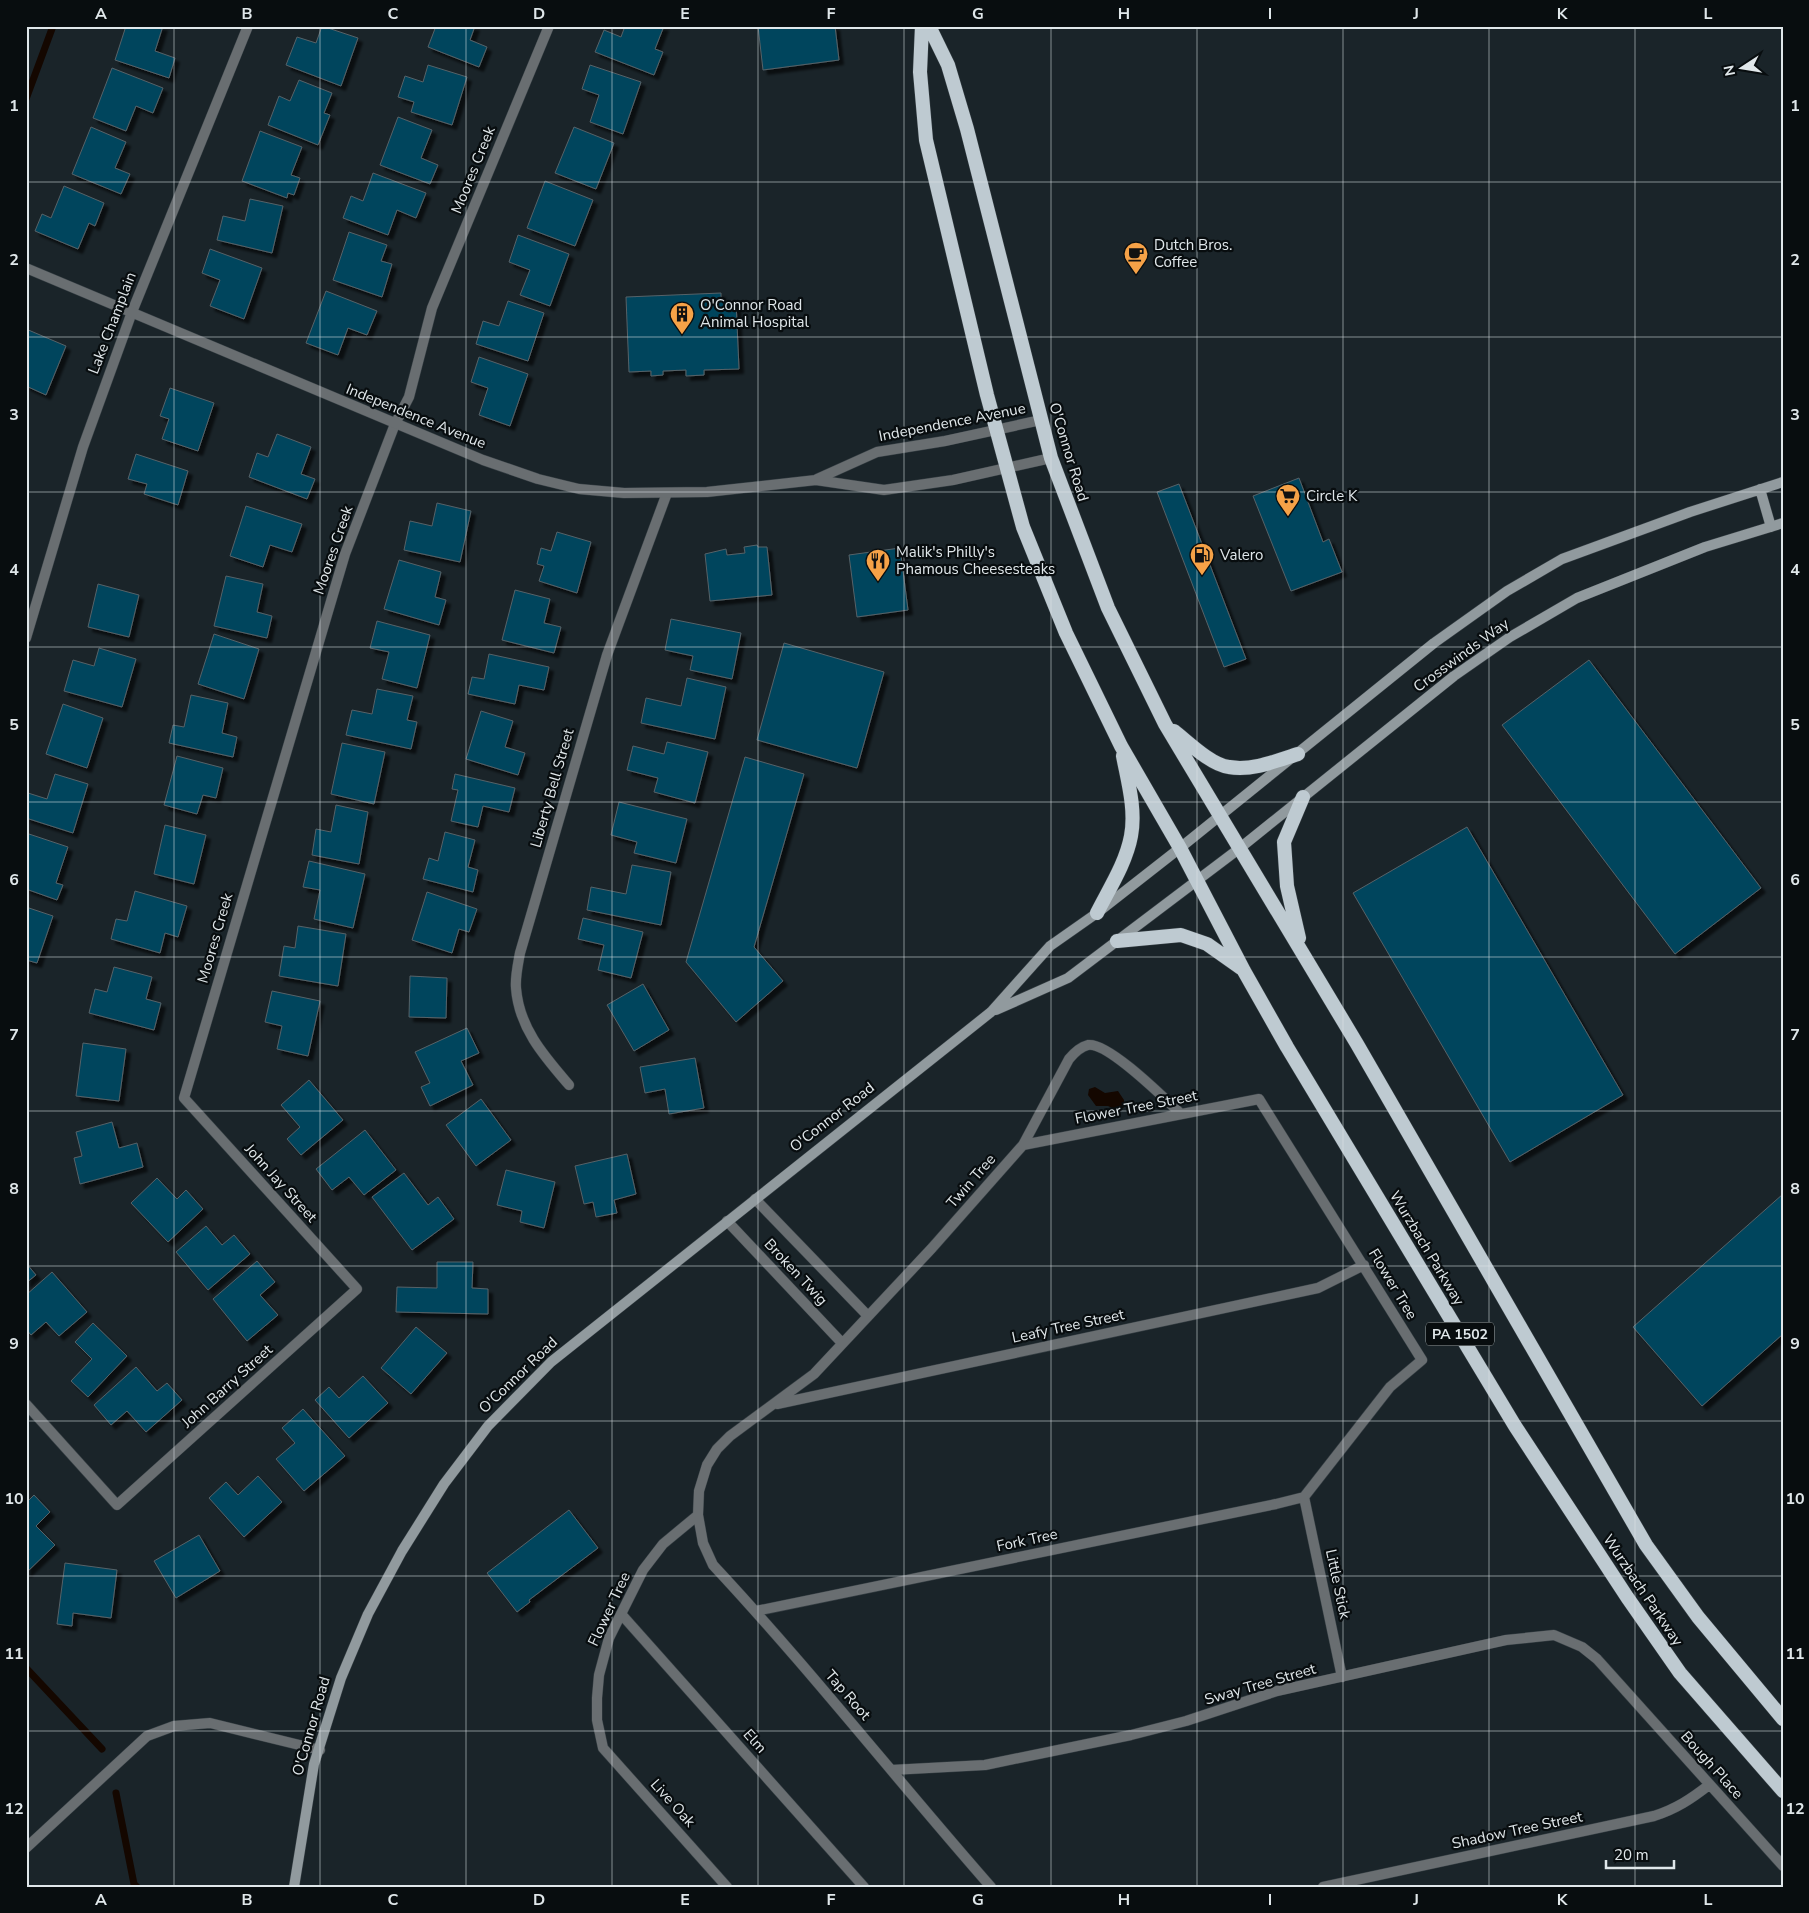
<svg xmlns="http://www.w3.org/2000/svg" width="1809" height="1913" viewBox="0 0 1809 1913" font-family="'Nunito Sans',sans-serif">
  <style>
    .water { fill: #140700 }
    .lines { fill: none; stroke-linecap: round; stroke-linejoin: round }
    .stream { stroke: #140700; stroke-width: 7 }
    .building { fill: #00455d; stroke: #566268; filter: url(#shadow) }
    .minor-casing { stroke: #363f44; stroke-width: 11 }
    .tertiary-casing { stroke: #363f44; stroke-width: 11 }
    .secondary-casing { stroke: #363f44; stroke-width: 11 }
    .trunk-casing { stroke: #363f44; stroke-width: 15 }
    .minor { stroke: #696e71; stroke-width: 10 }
    .tertiary { stroke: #696e71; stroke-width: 10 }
    .secondary { stroke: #919a9e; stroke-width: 10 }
    .trunk { stroke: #becad1; stroke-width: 14 }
    .grid { fill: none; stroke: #e0e7ea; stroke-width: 1; stroke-opacity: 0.55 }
    .labels { text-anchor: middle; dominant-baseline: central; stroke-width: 4.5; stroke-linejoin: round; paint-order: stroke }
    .shield { fill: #080d0f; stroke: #9fa6a8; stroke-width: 1 }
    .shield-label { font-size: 14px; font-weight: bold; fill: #e0e7ea }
    .street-label { font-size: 15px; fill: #e0e7ea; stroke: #080d0f }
    .poi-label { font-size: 15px; fill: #e0e7ea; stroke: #080d0f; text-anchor: start }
    .neatline { fill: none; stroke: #e0e7ea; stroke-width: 2 }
    .grid-label { font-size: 16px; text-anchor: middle; font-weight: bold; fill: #e0e7ea }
  </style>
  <defs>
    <filter id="shadow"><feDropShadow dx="4.5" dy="4.5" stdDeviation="1" flood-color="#0009"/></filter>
  </defs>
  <rect width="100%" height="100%" fill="#1a2429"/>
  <!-- water -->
  <path class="water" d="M1095 1087 1105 1093 1118 1091 1124 1100V1107L1119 1111 1108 1106H1096L1088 1095 1089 1089Z"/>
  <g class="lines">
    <!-- stream -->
    <path class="stream" d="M26 99 53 26
      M26 1668 102 1749
      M116 1793 134 1884 137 1887"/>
  </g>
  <!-- building -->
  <path class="building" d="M126 26H163L155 51 175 58 169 78 115 60Z
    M322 26 358 38 341 86 286 65 297 37 316 43Z
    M436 26H475L470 40 487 47 479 67 428 47Z
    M625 26H664L655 49 663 52 654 75 595 52 604 30 621 37Z
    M758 26H835L839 60 763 70Z
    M428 65 467 77 452 125 411 112 414 102 398 97 405 76 423 82Z
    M590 65 641 82 623 134 590 122 599 95 582 89Z
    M112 68 163 88 153 113 136 106 126 131 93 118Z
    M299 80 332 93 324 113 330 115 318 145 268 125 279 96 290 101Z
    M398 117 432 130 421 158 438 165 430 184 380 165Z
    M91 127 126 142 115 168 130 174 121 194 72 174Z
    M574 127 614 143 596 189 555 173Z
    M260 131 302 147 291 175 300 178 294 195 288 193 287 198 242 181Z
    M373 173 426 193 416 218 397 210 388 235 343 218 351 196 363 201Z
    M545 181 593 200 575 246 527 228Z
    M64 186 104 203 95 226 89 223 78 249 35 231 42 214 51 218Z
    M250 199 283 206 272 253 217 240 223 216 245 221Z
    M349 232 387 245 381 261 392 264 382 297 333 280Z
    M518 235 569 254 550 306 520 295 530 270 509 262Z
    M210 249 262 268 244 319 210 306 220 280 202 273Z
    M326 291 377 311 367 335 348 328 338 355 306 343Z
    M721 293V301H736L739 369 704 370V375L686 376V370L663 371V375L651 376V371L629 372 626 297Z
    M508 301 544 313 528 361 476 344 483 321 499 326Z
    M26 329 66 346 46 395 26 386Z
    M479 357 528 374 510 426 479 415 488 388 471 382Z
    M170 388 214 403 198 451 162 439 169 419 160 416Z
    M277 434 311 447 301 474 315 479 307 499 249 477 257 453 268 457Z
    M136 454 188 471 178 505 144 494 147 484 128 479Z
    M1299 478 1323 542 1329 539 1342 572 1291 591 1253 496Z
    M1179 484 1246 659 1224 667 1157 492Z
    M437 503 471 511 460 562 404 550 410 521 432 526Z
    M246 506 302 524 292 552 270 545 263 567 230 556Z
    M557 532 591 542 577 593 539 581 544 566 537 564 541 548 551 551Z
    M757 545 758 547H767L772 595 710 601 705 554 726 549 727 555 745 553 744 547Z
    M900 548 908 610 857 617 849 555Z
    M399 560 441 572 435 597 446 600 439 625 384 609Z
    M226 576 263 584 257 612 272 616 267 638 214 626Z
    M98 584 139 595 129 637 88 627Z
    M515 590 550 599 544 623 561 627 554 653 502 640Z
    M671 619 741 633 732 679 690 670 693 656 665 650Z
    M377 621 430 635 417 688 382 679 389 652 370 648Z
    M214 634 259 649 244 699 198 684Z
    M784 643 884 672 857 768 757 740Z
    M99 648 136 659 122 707 64 691 73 660 94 666Z
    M489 654 549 667 544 690 519 685 515 704 468 694 472 677 484 679Z
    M1589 660 1761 888 1675 954 1502 725Z
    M687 678 726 687 715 739 641 723 646 698 681 706Z
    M377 689 413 696 407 720 417 722 411 749 346 735 352 710 372 714Z
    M191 695 228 703 222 733 237 737 233 757 169 743 173 725 184 727Z
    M63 704 103 718 87 768 46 754Z
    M481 711 513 721 505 747 525 753 518 775 466 759Z
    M667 742 708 752 695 803 654 792 658 778 627 770 633 746 664 754Z
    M342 743 385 752 374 804 331 794Z
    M177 756 223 768 216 798 203 795 197 814 164 805Z
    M745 757 804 774 754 947 783 981 736 1022 686 962Z
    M55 774 88 784 73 833 26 818 28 793 47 799Z
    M455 774 515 788 509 812 483 806 478 827 451 821 458 790 452 789Z
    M619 802 687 819 676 863 634 853 637 842 611 835Z
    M336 805 368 812 359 864 312 855 316 829 331 832Z
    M165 825 206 835 194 884 154 874Z
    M1467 827 1623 1095 1510 1162 1353 893Z
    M445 832 475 840 468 867 478 870 473 892 423 879 429 858 438 861Z
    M26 833 68 847 56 883 63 885 57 900 26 889Z
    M309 861 365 874 353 928 314 919 320 890 303 887Z
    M632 865 671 872 661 925 587 910 591 887 626 894Z
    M135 891 187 906 178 937 165 933 160 953 111 939 116 919 127 921Z
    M427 892 477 909 469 932 459 929 452 953 412 940Z
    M26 907 53 916 37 963 26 960Z
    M583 918 643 932 631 978 598 970 604 945 578 939Z
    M298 926 346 934 338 986 279 976 284 946 295 948Z
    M114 967 152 977 146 999 161 1003 154 1030 89 1013 95 989 107 992Z
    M410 976 447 978 446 1018 409 1017Z
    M643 984 669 1030 634 1051 607 1005Z
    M272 991 320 1001 308 1056 277 1049 282 1026 265 1022Z
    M467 1028 479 1053 461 1061 473 1085 430 1106 421 1087 430 1083 415 1052Z
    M83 1043 126 1049 119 1101 76 1096Z
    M695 1058 704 1108 669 1114 665 1089 645 1093 640 1067Z
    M309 1080 343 1120 301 1155 287 1139 300 1127 281 1105Z
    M481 1099 511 1140 476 1166 446 1125Z
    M112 1122 119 1148 137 1143 143 1167 80 1184 74 1158 82 1156 76 1132Z
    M365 1130 396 1170 364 1195 349 1177 332 1190 316 1169Z
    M627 1154 636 1194 614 1200 617 1213 596 1217 593 1202 584 1204 575 1166Z
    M506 1170 555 1182 544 1228 520 1222 522 1211 497 1205Z
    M404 1173 428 1205 438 1197 454 1219 412 1250 372 1197Z
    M157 1178 177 1199 186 1190 203 1209 168 1242 131 1203Z
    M1783 1194V1334L1702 1406 1633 1327Z
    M206 1226 222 1245 234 1235 250 1254 208 1290 176 1252Z
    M257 1261 275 1282 260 1295 278 1315 247 1341 213 1299Z
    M437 1262H473L472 1288 488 1289V1314L396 1312 397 1287 437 1288Z
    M26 1263 36 1275 26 1283Z
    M52 1272 87 1312 59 1336 46 1322 31 1335 26 1329V1295Z
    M93 1323 127 1356 88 1397 71 1381 92 1359 75 1342Z
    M416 1327 447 1353 411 1394 381 1368Z
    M136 1367 157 1391 167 1383 182 1400 146 1432 127 1411 111 1425 94 1405Z
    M363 1376 388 1403 349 1438 315 1400 329 1387 339 1398Z
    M303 1409 345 1456 304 1491 276 1459 295 1443 282 1428Z
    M258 1476 282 1502 244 1537 209 1498 226 1482 238 1495Z
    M34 1495 50 1512 36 1526 55 1545 26 1573V1503Z
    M569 1510 598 1548 529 1600 530 1602 517 1612 487 1573Z
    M199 1535 220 1571 176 1598 154 1561Z
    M65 1563 117 1570 111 1618 73 1613 72 1626 57 1624Z"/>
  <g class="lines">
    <defs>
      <path id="minor" d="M26 638 83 447 132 312 248 26
        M569 1085C544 1056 519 1028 516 988 515 977 518 964 520 953L607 655 667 493
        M1023 1145 1259 1099 1422 1360 1390 1387 1304 1497
        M755 1199 868 1316
        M727 1221 842 1343
        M26 1404 117 1505 357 1289 184 1098 345 554 395 424 409 397 432 308 549 26
        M777 1404 1318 1288 1364 1265
        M1304 1497 1342 1677
        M698 1515 663 1544 643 1570 609 1638 599 1675 597 1698V1720L603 1748 727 1887
        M756 1611 1276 1504 1304 1497
        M622 1615 864 1887
        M891 1770 985 1765 1131 1735 1186 1721 1277 1691 1506 1640 1554 1635 1582 1647 1597 1659 1783 1866
        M26 1848 147 1736 174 1726 210 1723 320 1750
        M991 1887C897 1780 810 1669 713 1565L703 1543 698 1515 699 1491 707 1465 717 1449 730 1436 814 1374 932 1248 1023 1145 1069 1059C1074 1053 1080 1047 1088 1045 1108 1042 1164 1098 1180 1113
        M1323 1887 1654 1816C1676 1809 1691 1799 1709 1785"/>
      <path id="tertiary" d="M26 268 483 460 538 479 579 489 624 493 707 492 816 480 884 490 953 480 1051 458
        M817 479 877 452 945 441 1041 420"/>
      <path id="secondary" d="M1760 489 1771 527
        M996 1010 1068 978 1240 848 1454 676 1510 637 1577 598 1705 547 1783 523
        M294 1887 314 1764 341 1678 368 1614 402 1551 444 1484 488 1426 551 1362 991 1012 1050 946 1097 913 1180 848 1434 643 1507 591 1562 559 1690 512 1783 482"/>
      <path id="trunk" d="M922 26 920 72 926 140 987 395 1023 527 1066 633 1121 746 1180 848 1244 971 1287 1047 1515 1426 1627 1597 1680 1673 1783 1791
        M929 26 948 65 967 129 1051 458 1108 608 1165 724 1357 1044 1646 1545 1698 1617 1783 1719
        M1174 731C1188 742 1211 765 1229 767 1252 771 1276 761 1298 754
        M1097 913C1109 889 1126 863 1131 836 1136 810 1128 782 1123 756
        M1299 938 1287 886 1284 842 1303 797
        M1117 941 1181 935 1207 944 1241 968"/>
    </defs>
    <!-- minor casing -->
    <use href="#minor" class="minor-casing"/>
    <!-- tertiary casing -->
    <use href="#tertiary" class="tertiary-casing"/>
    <!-- secondary casing -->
    <use href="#secondary" class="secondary-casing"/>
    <!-- trunk casing -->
    <use href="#trunk" class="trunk-casing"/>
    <!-- minor -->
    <use href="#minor" class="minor"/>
    <!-- tertiary -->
    <use href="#tertiary" class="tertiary"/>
    <!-- secondary -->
    <use href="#secondary" class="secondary"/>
    <!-- trunk -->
    <use href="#trunk" class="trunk"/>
  </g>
  <!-- grid -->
  <path class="grid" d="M174 26V1887M320 26V1887M466 26V1887M612 26V1887M758 26V1887M904 26V1887M1051 26V1887M1197 26V1887M1343 26V1887M1489 26V1887M1635 26V1887M26 182H1783M26 337H1783M26 492H1783M26 647H1783M26 802H1783M26 957H1783M26 1111H1783M26 1266H1783M26 1421H1783M26 1576H1783M26 1731H1783"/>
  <!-- icons -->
  <defs>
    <symbol id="cafe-pin" viewBox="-11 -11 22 30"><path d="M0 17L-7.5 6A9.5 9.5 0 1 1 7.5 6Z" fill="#f6a247" stroke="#080d0f"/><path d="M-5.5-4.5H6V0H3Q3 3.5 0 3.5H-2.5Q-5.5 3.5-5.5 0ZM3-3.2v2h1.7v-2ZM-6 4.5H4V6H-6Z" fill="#111"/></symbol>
    <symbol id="building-pin" viewBox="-11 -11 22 30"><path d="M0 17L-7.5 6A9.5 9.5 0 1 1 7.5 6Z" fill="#f6a247" stroke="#080d0f"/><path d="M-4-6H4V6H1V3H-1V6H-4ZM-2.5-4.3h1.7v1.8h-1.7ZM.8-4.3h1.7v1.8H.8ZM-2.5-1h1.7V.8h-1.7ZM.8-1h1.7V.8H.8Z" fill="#111"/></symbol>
    <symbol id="supermarket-pin" viewBox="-11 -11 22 30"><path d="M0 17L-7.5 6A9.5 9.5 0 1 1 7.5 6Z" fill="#f6a247" stroke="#080d0f"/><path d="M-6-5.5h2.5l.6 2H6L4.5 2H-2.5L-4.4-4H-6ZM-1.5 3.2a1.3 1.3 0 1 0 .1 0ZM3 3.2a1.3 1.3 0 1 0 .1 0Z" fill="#111"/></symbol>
    <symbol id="fuel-pin" viewBox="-11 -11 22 30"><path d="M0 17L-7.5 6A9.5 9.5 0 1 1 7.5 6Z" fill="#f6a247" stroke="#080d0f"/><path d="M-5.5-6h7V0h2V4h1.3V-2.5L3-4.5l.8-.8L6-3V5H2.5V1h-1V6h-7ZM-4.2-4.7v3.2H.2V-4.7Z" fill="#111"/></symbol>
    <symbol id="restaurant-pin" viewBox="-11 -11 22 30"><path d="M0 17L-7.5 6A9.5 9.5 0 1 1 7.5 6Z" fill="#f6a247" stroke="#080d0f"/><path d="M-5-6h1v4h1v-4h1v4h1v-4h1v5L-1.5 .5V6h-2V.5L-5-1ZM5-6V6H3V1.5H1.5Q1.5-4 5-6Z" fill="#111"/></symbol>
  </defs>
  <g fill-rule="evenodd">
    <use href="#cafe-pin" x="1122" y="240" width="28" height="38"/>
    <use href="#building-pin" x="668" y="300" width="28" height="38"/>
    <use href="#supermarket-pin" x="1274" y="482" width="28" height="38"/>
    <use href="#fuel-pin" x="1188" y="541" width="28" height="38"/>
    <use href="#restaurant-pin" x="864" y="547" width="28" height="38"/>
  </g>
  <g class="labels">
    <!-- shield labels -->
    <rect class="shield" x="1426" y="1322.5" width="68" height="23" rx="4"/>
    <g class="shield-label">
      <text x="1460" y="1334">PA 1502</text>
    </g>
    <!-- street labels -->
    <g class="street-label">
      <text transform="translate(473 170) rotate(-68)">Moores Creek</text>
      <text transform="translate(112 323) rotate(-69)">Lake Champlain</text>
      <text transform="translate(416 416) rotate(22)">Independence Avenue</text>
      <text transform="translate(952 422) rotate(-11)">Independence Avenue</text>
      <text transform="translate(1069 452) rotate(73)">O'Connor Road</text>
      <text transform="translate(333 550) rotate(-71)">Moores Creek</text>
      <text transform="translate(1461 655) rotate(-36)">Crosswinds Way</text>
      <text transform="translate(552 788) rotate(-74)">Liberty Bell Street</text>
      <text transform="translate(215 938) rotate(-74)">Moores Creek</text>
      <text transform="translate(1136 1107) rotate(-11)">Flower Tree Street</text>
      <text transform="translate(832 1117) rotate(-38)">O'Connor Road</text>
      <text transform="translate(971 1181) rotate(-49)">Twin Tree</text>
      <text transform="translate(281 1183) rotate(48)">John Jay Street</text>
      <text transform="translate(1427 1248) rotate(59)">Wurzbach Parkway</text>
      <text transform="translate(796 1272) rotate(47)">Broken Twig</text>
      <text transform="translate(1393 1284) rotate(59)">Flower Tree</text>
      <text transform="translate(1068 1326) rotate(-12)">Leafy Tree Street</text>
      <text transform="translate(518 1375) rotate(-44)">O'Connor Road</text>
      <text transform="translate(227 1386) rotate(-42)">John Barry Street</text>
      <text transform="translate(1027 1540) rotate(-12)">Fork Tree</text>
      <text transform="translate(1338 1584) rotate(78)">Little Stick</text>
      <text transform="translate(1643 1590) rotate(56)">Wurzbach Parkway</text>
      <text transform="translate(609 1609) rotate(-65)">Flower Tree</text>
      <text transform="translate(1260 1684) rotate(-16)">Sway Tree Street</text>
      <text transform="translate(848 1695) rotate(49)">Tap Root</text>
      <text transform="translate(311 1726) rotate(-74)">O'Connor Road</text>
      <text transform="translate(755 1741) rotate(48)">Elm</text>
      <text transform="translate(1712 1765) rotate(48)">Bough Place</text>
      <text transform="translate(673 1803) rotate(48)">Live Oak</text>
      <text transform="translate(1517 1830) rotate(-12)">Shadow Tree Street</text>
    </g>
    <!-- poi labels -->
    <g class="poi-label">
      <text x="1154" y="245">Dutch Bros.<tspan x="1154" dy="17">Coffee</tspan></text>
      <text x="700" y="305">O'Connor Road<tspan x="700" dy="17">Animal Hospital</tspan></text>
      <text x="1306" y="496">Circle K</text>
      <text x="896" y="552">Malik's Philly's<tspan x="896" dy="17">Phamous Cheesesteaks</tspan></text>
      <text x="1220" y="555">Valero</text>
    </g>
  </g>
  <!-- border -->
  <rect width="1809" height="1913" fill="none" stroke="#080d0f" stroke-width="55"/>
  <!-- north arrow -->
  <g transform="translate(1742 68) rotate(258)" stroke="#080d0f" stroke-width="4" paint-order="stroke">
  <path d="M0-4L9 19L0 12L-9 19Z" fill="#e0e7ea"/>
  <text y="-8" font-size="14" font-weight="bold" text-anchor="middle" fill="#e0e7ea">N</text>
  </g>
  <!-- scale -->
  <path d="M1606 1860v8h68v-8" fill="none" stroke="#e0e7ea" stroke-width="2.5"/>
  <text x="1614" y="1860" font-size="15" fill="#e0e7ea" stroke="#080d0f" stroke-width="4" paint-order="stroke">20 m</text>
  <rect x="28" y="28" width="1754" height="1858" class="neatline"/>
  <g class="grid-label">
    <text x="101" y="19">A</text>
    <text x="247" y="19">B</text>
    <text x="393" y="19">C</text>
    <text x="539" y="19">D</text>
    <text x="685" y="19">E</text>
    <text x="831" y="19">F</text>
    <text x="978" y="19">G</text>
    <text x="1124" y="19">H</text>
    <text x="1270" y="19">I</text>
    <text x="1416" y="19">J</text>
    <text x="1562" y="19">K</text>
    <text x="1708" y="19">L</text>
    <text x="14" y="111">1</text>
    <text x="1795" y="111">1</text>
    <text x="14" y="265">2</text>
    <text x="1795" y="265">2</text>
    <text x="14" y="420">3</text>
    <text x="1795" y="420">3</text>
    <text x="14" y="575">4</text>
    <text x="1795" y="575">4</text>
    <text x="14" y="730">5</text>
    <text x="1795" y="730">5</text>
    <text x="14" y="885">6</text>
    <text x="1795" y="885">6</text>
    <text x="14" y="1040">7</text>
    <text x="1795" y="1040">7</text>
    <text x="14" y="1194">8</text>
    <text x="1795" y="1194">8</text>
    <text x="14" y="1349">9</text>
    <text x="1795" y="1349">9</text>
    <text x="14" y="1504">10</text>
    <text x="1795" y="1504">10</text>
    <text x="14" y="1659">11</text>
    <text x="1795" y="1659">11</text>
    <text x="14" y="1814">12</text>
    <text x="1795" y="1814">12</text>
    <text x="101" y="1905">A</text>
    <text x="247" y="1905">B</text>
    <text x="393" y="1905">C</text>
    <text x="539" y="1905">D</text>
    <text x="685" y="1905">E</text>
    <text x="831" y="1905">F</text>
    <text x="978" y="1905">G</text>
    <text x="1124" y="1905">H</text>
    <text x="1270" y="1905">I</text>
    <text x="1416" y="1905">J</text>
    <text x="1562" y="1905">K</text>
    <text x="1708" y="1905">L</text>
  </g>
</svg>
